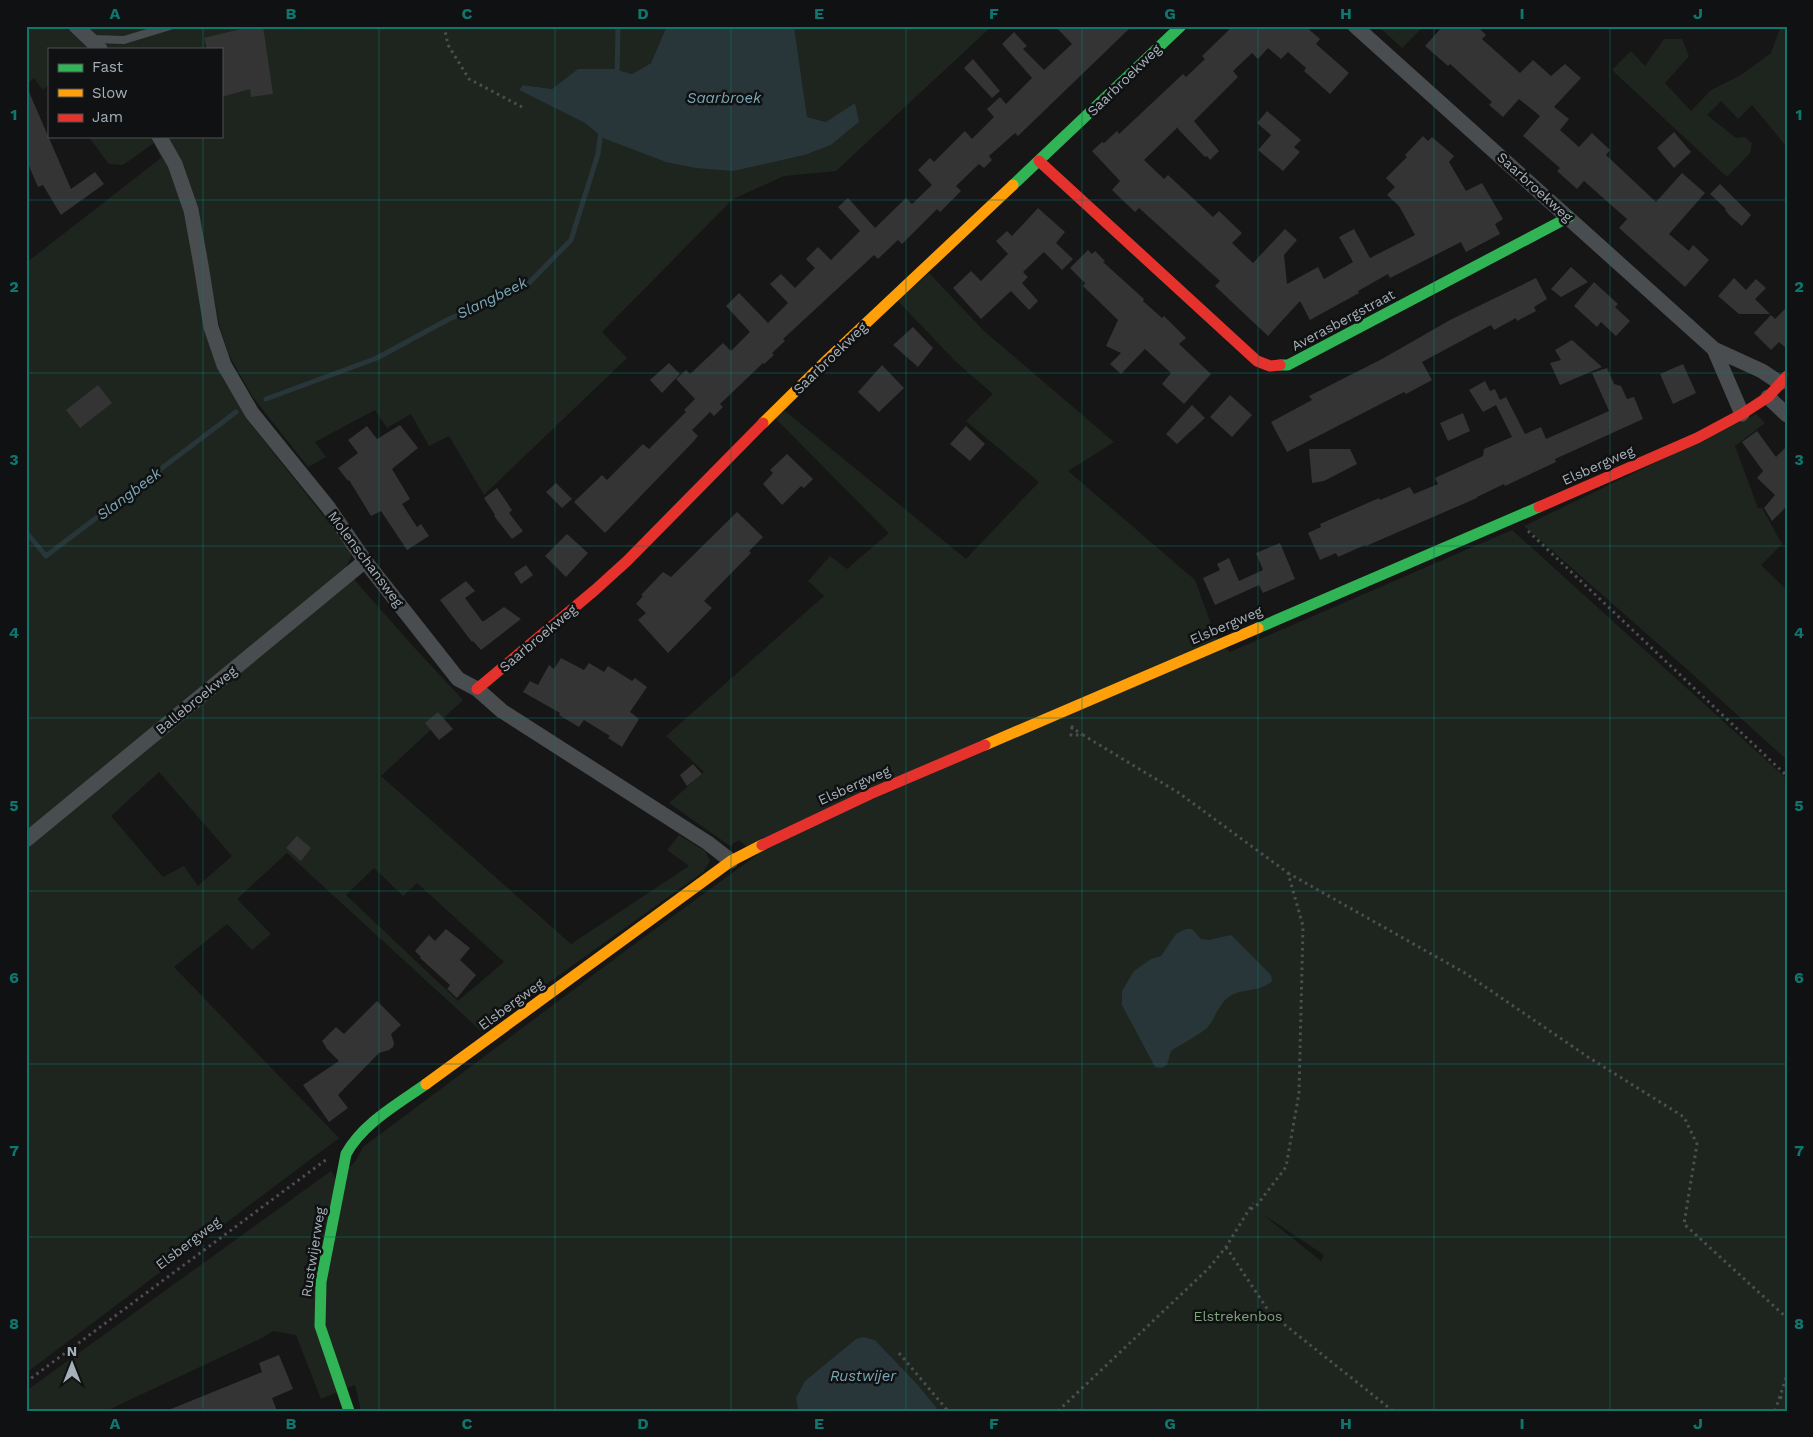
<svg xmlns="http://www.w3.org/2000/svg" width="1813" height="1437" viewBox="0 0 1813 1437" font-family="'Work Sans',sans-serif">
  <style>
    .green { fill: #1e251e; fill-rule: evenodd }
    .water { fill: #283539 }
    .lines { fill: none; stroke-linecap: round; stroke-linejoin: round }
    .stream { stroke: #283539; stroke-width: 5 }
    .building { fill: #343435 }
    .path { stroke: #4c4e51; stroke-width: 3; stroke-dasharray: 2.5 4; stroke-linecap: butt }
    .lane { stroke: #4a4d4f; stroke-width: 8 }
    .street { stroke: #4a4d4f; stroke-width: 15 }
    .fast { stroke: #30b455; stroke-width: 11 }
    .slow { stroke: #ff9f0a; stroke-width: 11 }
    .jam { stroke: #e5322d; stroke-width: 11 }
    .grid { fill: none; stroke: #0f766e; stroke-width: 1; stroke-opacity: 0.55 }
    .labels { text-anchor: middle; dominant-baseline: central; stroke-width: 5; stroke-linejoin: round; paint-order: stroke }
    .street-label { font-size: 14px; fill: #a6b0b8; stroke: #101112 }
    .park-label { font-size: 14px; fill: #82a47c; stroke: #101112 }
    .water-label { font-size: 15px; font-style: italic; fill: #7ba7b5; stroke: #101112 }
    .neatline { fill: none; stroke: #0f766e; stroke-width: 2 }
    .grid-label { font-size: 16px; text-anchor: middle; font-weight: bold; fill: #0f766e }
  </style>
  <rect width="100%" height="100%" fill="#161616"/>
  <!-- green -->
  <path class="green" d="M26 26H60L67 30 71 26H669L665 30 651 63 632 74 614 69 552 89 523 85 519 90 585 123 603 138 777 161 805 155 831 145 859 122H826L807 117 794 26H992L836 171 784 176 733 199 602 332 627 358 484 495 449 436 429 446 411 414 387 428 375 410 315 442 326 457 308 467 252 396 229 355 220 328 199 224 187 226 208 337 223 379 253 427 350 549 351 557 345 569 411 644 463 700 381 776 571 944 689 866 667 850 679 835 705 851 710 861 703 872 481 1031 287 853 237 899 271 934 252 950 227 924 174 967 339 1138 26 1373V263L161 158 154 143 123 165 109 164 88 136H221V49H49V84L43 90 34 78 26 85ZM159 772 232 856 198 886 184 866 163 877 111 816ZM374 868 403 896 417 883 504 962 458 1001 346 895Z
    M1378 26H1424L1402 48Z
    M1781 26H1787V147L1752 105 1738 119 1721 101 1707 115 1736 138 1745 137 1752 143 1750 153 1727 177 1612 70 1631 51 1645 66 1664 39H1682L1689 56 1665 83 1691 111 1711 90 1741 75 1771 53Z
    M929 273 984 331 1114 442 1068 471 1195 580 1216 638 1230 652 1512 530 1787 779V1411H939L918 1385 875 1340 864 1337 798 1408 800 1411H361L355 1385 321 1399 296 1335 273 1331 264 1337 106 1411H26V1391L331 1171 336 1179 355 1162 363 1147 632 946 757 855 739 840 730 846 669 803 704 772 666 736 824 596 808 581 830 556 847 569 889 533 775 418 785 411 966 559 1039 482 966 421 993 394 956 362 898 301ZM1261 1213 1324 1255 1321 1261Z
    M1756 414 1765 423 1735 446 1758 508H1762L1782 544 1761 565 1787 590V760L1680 663 1524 526Z"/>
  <!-- water -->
  <path class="water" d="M669 26H794L807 117 826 122 855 103 859 122 831 145 805 155 733 171 696 168 666 162 603 138 585 123 519 90 523 85 552 89 578 69H614L632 74 651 63 665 30Z
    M1186 929H1192L1201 939 1209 940 1231 935 1271 975 1272 981C1261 992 1243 988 1230 996 1219 1003 1215 1019 1207 1028 1196 1037 1183 1043 1171 1051L1167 1065 1161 1068 1155 1067 1122 1005V991L1134 971 1151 959 1161 956 1176 934Z
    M864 1337 875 1340 918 1385 939 1411H800L798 1408 796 1398 805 1381 856 1339Z"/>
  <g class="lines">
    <!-- stream -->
    <path class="stream" d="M617 76 618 26
      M266 399 377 358 449 319 527 285 571 240 598 154 601 130
      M26 532 46 556 236 412"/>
  </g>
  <!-- building -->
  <path class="building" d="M241 26H263L273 94 251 97 250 89 221 97V49H207L204 38 241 29Z
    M1055 26H1132L1018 136 1015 133 989 156 992 160 984 168 979 164 956 186 961 191 940 212 937 209 902 244 898 240 878 259 874 255 783 339 785 341 772 353 774 355 764 364 763 363 720 404 723 407 714 416 710 412 692 430 698 436 693 442 605 533 574 502 602 475 607 480 643 444 649 449 686 412 684 410 695 399 676 379 686 370 690 374 723 343 731 351 750 332 726 306 739 293 768 323 788 303 770 284 781 274 795 288 815 268 806 259 818 247 831 260 860 231 838 207 848 198 875 228 906 198 912 204 932 185 918 170 930 158 934 162 965 131 972 139 994 117 987 109 1000 97 1006 104 1032 78 1002 44 1014 32 1027 46 1023 49 1044 70 1072 44Z
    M1233 26H1305L1320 39 1316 44 1349 73 1330 94 1304 71 1306 68 1288 52 1281 59 1268 48 1258 59 1252 53 1233 71 1238 77 1194 121 1219 151 1210 160 1207 156 1205 157 1178 129V127L1144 160 1164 179 1168 175 1213 217 1219 211 1242 233 1232 243 1253 263 1285 229 1297 240 1284 255 1287 284 1318 267 1324 279 1353 262 1339 237 1354 229 1370 258 1415 235 1399 206 1387 195 1395 187 1386 178 1407 157 1405 155 1423 136 1428 141 1432 137 1454 156 1449 162 1466 191 1482 183 1503 219 1495 224 1500 234 1466 252 1461 242 1390 278 1388 274 1358 291 1359 293 1310 320 1300 301 1268 336 1215 286 1220 281 1139 208 1135 212 1112 190 1120 181 1092 151 1102 142 1104 143 1117 131 1119 134 1183 74 1186 77 1205 59 1202 56Z
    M1443 26H1477L1486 35 1482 39 1520 73 1533 60 1551 76 1565 64 1581 78 1554 107 1569 119 1560 130 1579 147 1592 133 1610 150 1606 155 1656 202 1682 173 1705 193 1669 234 1689 251 1693 245 1709 260 1685 287 1619 228 1627 219 1584 181 1577 189 1557 171 1560 168 1523 136 1540 116 1519 99 1503 117 1489 105 1492 102 1450 64 1448 66 1425 46Z
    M973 59 1000 91 992 98 964 68Z
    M26 85 71 189 95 172 104 184 61 215 43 185 38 187 26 159Z
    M1267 111 1301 140 1294 147 1300 152 1283 171 1258 150 1271 135 1257 123Z
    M1674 132 1691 152 1674 168 1657 148Z
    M1720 184 1751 215 1742 226 1730 216 1725 210 1726 209 1710 194Z
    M1038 208 1065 232 1056 243 1073 259 1062 270 1044 252 1023 272 1028 277 1022 283 1038 301 1029 310 1011 291 981 319 953 288 971 271 981 281 1008 254 996 241 1007 231 1012 236Z
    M1088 250 1092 254 1095 251 1105 261 1103 262 1144 299 1143 301 1162 318 1164 316 1186 338 1179 344 1211 374 1184 404 1162 384 1171 373 1145 349 1121 374 1110 364 1121 353 1106 346 1118 320 1083 286 1085 283 1070 268Z
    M1571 267 1588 282 1561 297 1551 289Z
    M1536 278 1547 299 1534 307 1536 311 1517 321 1516 318 1494 330 1491 325 1422 362 1432 380 1406 394 1404 392 1287 452 1271 422 1312 400 1309 396 1382 359 1450 320Z
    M1734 278 1746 290 1756 279 1766 288 1755 299 1770 314H1739L1718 296Z
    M1594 282 1618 304 1615 307 1630 321 1616 336 1601 322 1597 327 1574 306Z
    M1787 307V349L1779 342 1771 350 1754 333 1771 315 1775 319Z
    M913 327 933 348 918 367 893 345Z
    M1572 340 1602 367 1560 385 1550 363 1561 360 1555 350Z
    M669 363 680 374 662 393 650 380Z
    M1683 364 1696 393 1673 404 1660 374Z
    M882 365 904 388 879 412 858 392Z
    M1607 368 1614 384 1621 386 1627 399 1634 397 1643 419 1555 459 1556 462 1505 486 1504 484 1477 497V498L1366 546 1365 545 1338 557 1336 553 1320 560 1308 533 1321 527 1320 524 1379 498 1380 500 1410 487 1414 494 1438 484 1435 478 1483 456 1484 449 1512 437 1496 405 1483 412 1469 390 1485 381 1490 391 1495 389 1500 400 1506 397 1525 434 1541 427 1546 439 1609 411 1592 373Z
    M98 385 112 403 80 428 66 410Z
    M1230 395 1252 415 1232 437 1210 417Z
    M1192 405 1205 418 1177 444 1166 434Z
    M1463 413 1470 431 1448 441 1440 423Z
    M400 425 418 448 392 469 410 499 402 504 417 527 421 524 429 536 407 550 381 511 371 516 349 480 348 481 338 468 358 453 348 440 367 426 377 439Z
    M966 426 985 444 970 461 950 444Z
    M1757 431 1776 457 1787 446V506L1772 521 1764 508 1775 495 1757 478 1763 471 1742 442Z
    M1309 449H1350L1357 464 1324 481 1312 483Z
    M787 454 813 479 804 488 801 486 782 505 763 484 773 473 770 470Z
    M556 483 572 499 562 508 546 492Z
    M497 488 512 510 509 513 523 531 512 539 494 516 495 515 484 498Z
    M737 512 763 537 749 551 751 553 704 601 712 608 668 653 638 620 646 613 636 604 643 596 641 595 663 572 671 577Z
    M567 534 588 553 566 577 545 556Z
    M1280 543 1295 579 1263 593 1259 585 1215 605 1203 578 1220 570 1217 564 1229 558 1239 581 1263 570 1256 553Z
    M526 565 533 575 521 584 514 573Z
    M466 581 475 591 465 598 482 621H484L504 607 521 619 481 650 473 641 472 642 440 600Z
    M561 658 584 670 589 663 604 672 608 666 632 681 635 678 647 687 630 712 639 719 622 747 608 738 610 736 584 720 579 727 559 715 560 713 523 692 530 681 538 685 549 665 554 669Z
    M438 712 453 729 439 740 425 723Z
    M693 764 702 774 687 786 680 775Z
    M297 836 311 848 301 861 286 848Z
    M446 929 470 948 460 960 476 975 457 998 447 989 450 985 420 958 421 957 415 951 429 935 435 941Z
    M377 1001 401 1025 391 1034 394 1043 393 1047 389 1050 379 1053 338 1095 348 1108 329 1122 303 1085 339 1061 326 1048V1047L322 1041 336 1027 344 1034Z
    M279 1355 293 1389 272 1398 277 1411H166L262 1372 259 1363Z"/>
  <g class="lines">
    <!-- path -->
    <path class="path" d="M444 26 448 45 469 79 522 107
      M1528 531 1787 776
      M1071 726 1082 735
      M1072 727 1071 735H1083L1179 793 1288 873 1303 926 1299 1093 1286 1167 1257 1205 1248 1211
      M1288 873 1465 973 1588 1057 1684 1117 1697 1144 1684 1224 1787 1318
      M1226 1247 1270 1313 1393 1411
      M899 1353 948 1411
      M26 1382 327 1159
      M1780 1397 1787 1401
      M1058 1411 1209 1268 1226 1247 1253 1203
      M1775 1411 1787 1375"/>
    <!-- lane -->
    <path class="lane" d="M93 39 124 40 170 26"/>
    <!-- street -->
    <path class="street" d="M76 26 100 49
      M1355 26 1714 349 1762 371 1780 383
      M159 136 175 164 191 210 201 265 211 327 224 365 252 413 328 507 365 561 458 679 477 689 502 711 708 843 731 861
      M1714 349 1742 414
      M1768 397 1787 415
      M26 840 365 561"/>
    <!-- fast -->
    <path class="fast" d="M1013 185 1181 26
      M1280 365H1288L1569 217
      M1258 628 1539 507
      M349 1411 320 1326 321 1282 346 1154C363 1123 398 1104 426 1084"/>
    <!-- slow -->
    <path class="slow" d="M763 423 828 359 1013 185
      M985 745 1258 628
      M426 1084 731 861 762 845"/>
    <!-- jam -->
    <path class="jam" d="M1039 161 1257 361 1270 366 1280 365
      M1539 507 1697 438 1742 414 1768 397 1787 376
      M477 689 595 590 627 561 763 423
      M762 845 870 794 985 745"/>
  </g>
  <!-- grid -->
  <path class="grid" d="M203 26V49M379 26V1411M555 26V1411M731 26V1411M906 26V1411M1082 26V1411M1258 26V1411M1434 26V1411M1610 26V1411M203 136V1411M26 200H1787M26 373H1787M26 546H1787M26 718H1787M26 891H1787M26 1064H1787M26 1237H1787"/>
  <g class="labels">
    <!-- street labels -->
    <g class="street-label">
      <text transform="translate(1124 80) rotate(-44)">Saarbroekweg</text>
      <text transform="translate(1535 187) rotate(42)">Saarbroekweg</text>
      <text transform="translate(1343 320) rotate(-28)">Averasbergstraat</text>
      <text transform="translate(830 358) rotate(-44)">Saarbroekweg</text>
      <text transform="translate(1598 465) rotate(-24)">Elsbergweg</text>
      <text transform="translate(366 559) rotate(53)">Molenschansweg</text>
      <text transform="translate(1226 625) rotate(-23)">Elsbergweg</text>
      <text transform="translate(538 638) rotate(-40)">Saarbroekweg</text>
      <text transform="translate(196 700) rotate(-39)">Ballebroekweg</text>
      <text transform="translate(854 785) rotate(-24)">Elsbergweg</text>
      <text transform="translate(511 1004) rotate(-36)">Elsbergweg</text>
      <text transform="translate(188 1243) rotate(-37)">Elsbergweg</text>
      <text transform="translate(313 1252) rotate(-81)">Rustwijerweg</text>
    </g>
    <!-- park labels -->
    <g class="park-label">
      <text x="1238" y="1316">Elstrekenbos</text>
    </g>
    <!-- water labels -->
    <g class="water-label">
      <text x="724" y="98">Saarbroek</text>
      <text transform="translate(492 298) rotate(-26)">Slangbeek</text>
      <text transform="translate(129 494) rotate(-37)">Slangbeek</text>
      <text x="863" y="1376">Rustwijer</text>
    </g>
  </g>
  <!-- border -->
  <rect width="1813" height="1437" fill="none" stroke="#101112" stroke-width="55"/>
  <!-- legend -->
  <rect x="48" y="48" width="175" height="90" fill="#101112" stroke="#4c5154"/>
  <rect x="58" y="64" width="25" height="8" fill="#30b455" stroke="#4c5154"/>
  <text x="92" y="72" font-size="15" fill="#a6b0b8">Fast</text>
  <rect x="58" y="89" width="25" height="8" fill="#ff9f0a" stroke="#4c5154"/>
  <text x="92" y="98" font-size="15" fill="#a6b0b8">Slow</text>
  <rect x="58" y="114" width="25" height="8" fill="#e5322d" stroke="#4c5154"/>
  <text x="92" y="122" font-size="15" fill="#a6b0b8">Jam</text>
  <!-- north arrow -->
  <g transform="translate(72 1364)" stroke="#101112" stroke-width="4" paint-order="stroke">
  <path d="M0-4L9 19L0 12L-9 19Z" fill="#a6b0b8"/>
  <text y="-8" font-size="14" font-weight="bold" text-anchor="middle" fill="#a6b0b8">N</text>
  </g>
  <rect x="28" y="28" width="1758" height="1382" class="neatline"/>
  <g class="grid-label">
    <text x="115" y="19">A</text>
    <text x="291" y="19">B</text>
    <text x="467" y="19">C</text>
    <text x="643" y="19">D</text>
    <text x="819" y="19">E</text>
    <text x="994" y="19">F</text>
    <text x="1170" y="19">G</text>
    <text x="1346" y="19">H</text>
    <text x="1522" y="19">I</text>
    <text x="1698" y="19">J</text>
    <text x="14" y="120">1</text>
    <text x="1799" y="120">1</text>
    <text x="14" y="292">2</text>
    <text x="1799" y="292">2</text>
    <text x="14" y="465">3</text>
    <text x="1799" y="465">3</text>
    <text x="14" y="638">4</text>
    <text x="1799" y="638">4</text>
    <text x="14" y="811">5</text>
    <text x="1799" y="811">5</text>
    <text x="14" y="983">6</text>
    <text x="1799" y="983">6</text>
    <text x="14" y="1156">7</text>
    <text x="1799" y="1156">7</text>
    <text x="14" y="1329">8</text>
    <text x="1799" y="1329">8</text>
    <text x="115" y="1429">A</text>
    <text x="291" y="1429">B</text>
    <text x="467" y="1429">C</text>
    <text x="643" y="1429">D</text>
    <text x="819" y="1429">E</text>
    <text x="994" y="1429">F</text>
    <text x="1170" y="1429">G</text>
    <text x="1346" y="1429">H</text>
    <text x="1522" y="1429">I</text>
    <text x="1698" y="1429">J</text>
  </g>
</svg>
